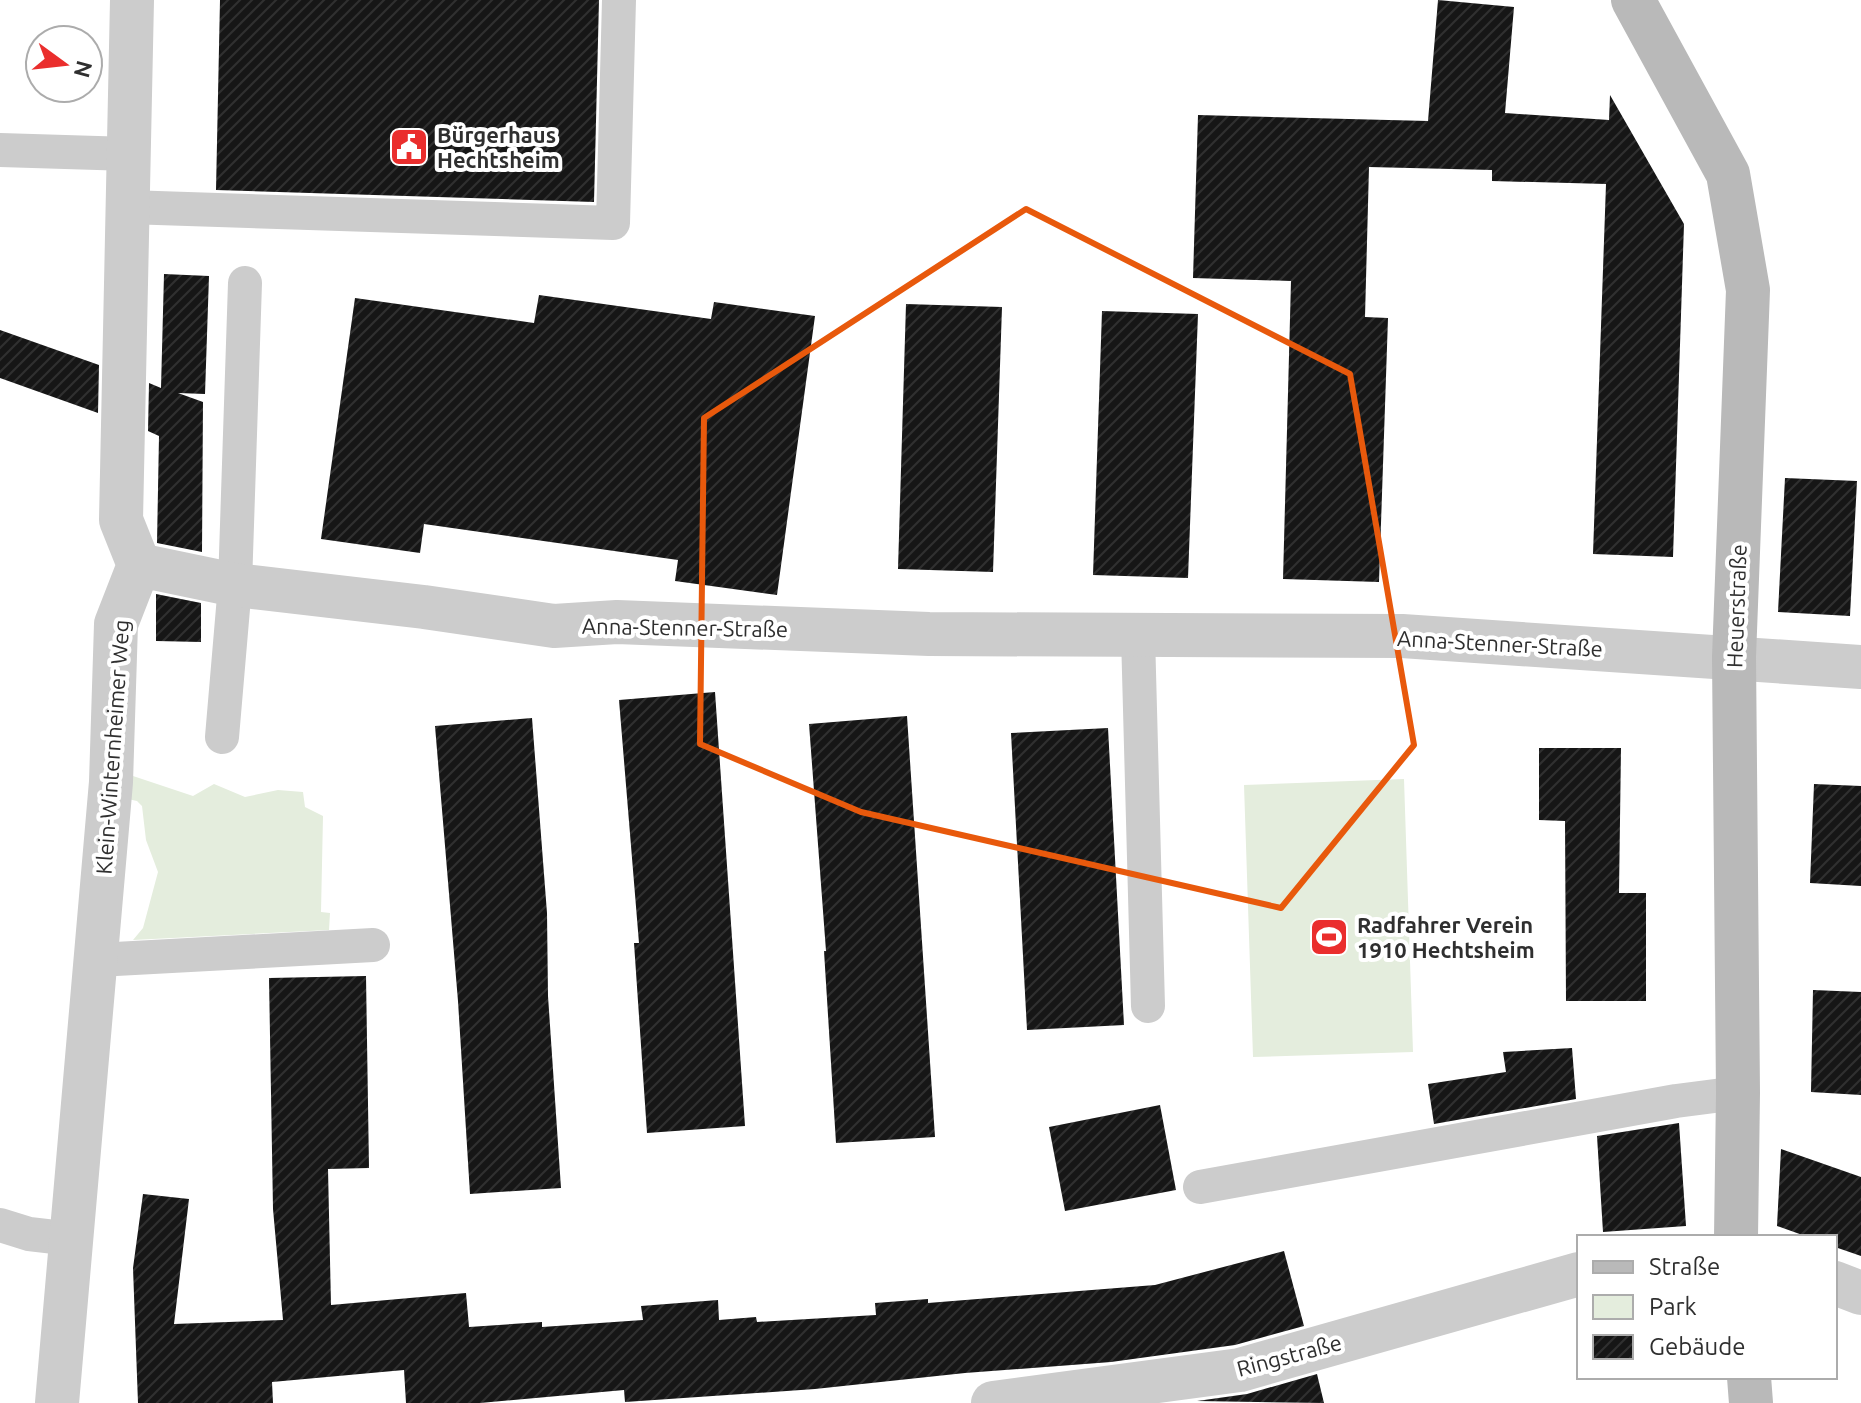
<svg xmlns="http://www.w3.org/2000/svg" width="1861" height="1403" viewBox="0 0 1861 1403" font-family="Ubuntu,sans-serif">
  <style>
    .park { fill: #e4eddd }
    .building { fill: url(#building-hatch) }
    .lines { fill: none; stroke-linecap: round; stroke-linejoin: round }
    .lane { stroke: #ccc; stroke-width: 34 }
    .street { stroke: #ccc; stroke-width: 44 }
    .secondary { stroke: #b9b9b9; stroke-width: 44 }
    .marked { fill: none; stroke: #e8590c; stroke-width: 6; stroke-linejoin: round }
    .labels { text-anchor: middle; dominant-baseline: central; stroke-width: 8; stroke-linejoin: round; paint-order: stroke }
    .poi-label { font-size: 22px; font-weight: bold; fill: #2f2f2f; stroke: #fff; text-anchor: start }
    .street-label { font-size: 22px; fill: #2f2f2f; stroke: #fff }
  </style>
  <defs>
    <pattern id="building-hatch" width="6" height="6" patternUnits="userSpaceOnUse" patternTransform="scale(2)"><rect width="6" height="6" fill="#161616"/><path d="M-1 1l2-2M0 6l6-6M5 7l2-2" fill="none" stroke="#303030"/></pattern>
  </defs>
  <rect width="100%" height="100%" fill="#fff"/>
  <!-- park -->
  <path class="park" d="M124 773 193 796 214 784 245 797 278 790 303 792 305 807 323 816 321 912 330 913 329 930 133 940 143 928 158 872 146 840 142 806 137 801 123 798Z
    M1404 779 1413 1052 1253 1057 1244 785Z"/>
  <!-- building -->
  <path class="building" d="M220 0H599L594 202 216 190Z
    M1438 0 1514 7 1505 113 1609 120 1610 95 1684 224 1673 557 1593 554 1606 184 1492 181V170L1369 167 1365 317 1388 318 1379 582 1283 579 1291 281 1193 278 1198 115 1428 121Z
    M164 274 209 276 205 394 178 393 203 402 202 552 157 543 159 436 148 431 149 383 161 388Z
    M539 295 711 319 714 302 815 316 777 595 675 581 678 560 424 524 420 553 321 539 355 298 534 323Z
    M906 304 1002 307 993 572 898 569Z
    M1102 311 1198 314 1188 578 1093 575Z
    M0 330 99 365 98 413 0 378Z
    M1785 478 1857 481 1850 616 1778 612Z
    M156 594 201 603V642L156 641Z
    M715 692 745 1126 647 1133 634 943H639L619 700Z
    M907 716 935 1137 836 1143 824 951H826L809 724Z
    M532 718 547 913 548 996 561 1188 470 1194 458 1001 435 726Z
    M1108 728 1124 1025 1027 1030 1011 733Z
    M1539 748H1621L1619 893H1646V1001H1566L1565 821 1539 820Z
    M1814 784 1861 786V886L1810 883Z
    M366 976 369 1168 328 1169 331 1305 466 1293 469 1327 542 1322V1327L643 1320 641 1306 718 1300 719 1320 756 1317 757 1322 876 1315 875 1303 928 1299V1303L1155 1285 1284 1251 1304 1326 1235 1345 1111 1362 965 1373 815 1389 625 1402 624 1390 480 1403H406L404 1370 272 1382 273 1403H138L133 1268 143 1194 189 1199 174 1324 283 1320 273 1209 269 978Z
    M1813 990 1861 992V1095L1811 1092Z
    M1572 1048 1576 1099 1434 1124 1428 1084 1506 1072 1503 1052Z
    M1160 1105 1176 1190 1065 1211 1049 1127Z
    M1679 1123 1686 1226 1603 1232 1597 1136Z
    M1781 1149 1861 1177V1256L1835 1247V1237H1808L1777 1226Z
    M1317 1374 1324 1403 1197 1401 1247 1394Z"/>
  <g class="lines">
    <!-- lane -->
    <path class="lane" d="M0 150 130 154
      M127 207 613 223 619 0
      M1138 635 1148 1006
      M222 737 235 585 245 283
      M97 960 373 945
      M1200 1187 1676 1101 1738 1093
      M0 1225 29 1234 72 1239"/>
    <!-- street -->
    <path class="street" d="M139 565 235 585 424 607 554 626 617 622 929 634 1402 636 1861 667
      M1835 1283 1861 1293
      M57 1403 111 782 116 624 139 565 121 520 132 0
      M993 1403 1240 1370 1579 1274"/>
    <!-- secondary -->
    <path class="secondary" d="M1633 0 1728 174 1748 290 1734 657 1738 1093 1736 1237
      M1749 1377 1751 1403"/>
  </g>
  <!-- marked area -->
  <path class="marked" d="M1026 209 1350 374 1414 745 1281 908 861 812 700 744 704 418Z"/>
  <!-- icons -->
  <defs>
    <symbol id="civic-square" viewBox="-11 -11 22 22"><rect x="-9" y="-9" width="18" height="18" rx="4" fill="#ea2e2d" stroke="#fff"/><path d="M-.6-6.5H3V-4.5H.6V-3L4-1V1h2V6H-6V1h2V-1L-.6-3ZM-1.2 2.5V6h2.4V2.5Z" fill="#fff"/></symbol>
    <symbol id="stadium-square" viewBox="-11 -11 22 22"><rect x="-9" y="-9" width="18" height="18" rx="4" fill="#ea2e2d" stroke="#fff"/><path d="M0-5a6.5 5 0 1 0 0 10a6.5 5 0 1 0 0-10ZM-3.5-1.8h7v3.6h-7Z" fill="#fff"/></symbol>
  </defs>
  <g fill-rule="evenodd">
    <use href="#civic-square" x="387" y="125" width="44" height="44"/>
    <use href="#stadium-square" x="1307" y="915" width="44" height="44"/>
  </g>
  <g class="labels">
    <!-- poi labels -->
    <g class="poi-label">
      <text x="437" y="134">Bürgerhaus<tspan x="437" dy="25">Hechtsheim</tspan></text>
      <text x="1357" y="924">Radfahrer Verein<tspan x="1357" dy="25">1910 Hechtsheim</tspan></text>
    </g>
    <!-- street labels -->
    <g class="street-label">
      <text transform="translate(1736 606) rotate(-88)">Heuerstraße</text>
      <text transform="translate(685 627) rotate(1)">Anna-Stenner-Straße</text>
      <text transform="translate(1500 643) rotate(3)">Anna-Stenner-Straße</text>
      <text transform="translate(112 747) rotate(-86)">Klein-Winternheimer Weg</text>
      <text transform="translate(1289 1355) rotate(-15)">Ringstraße</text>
    </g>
  </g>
  <!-- legend -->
  <rect x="1577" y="1235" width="260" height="144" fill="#ffffff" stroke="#acacac" stroke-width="2"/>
  <rect x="1593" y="1261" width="40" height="12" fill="#b9b9b9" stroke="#acacac" stroke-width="2"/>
  <text x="1649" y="1275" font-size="24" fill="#2f2f2f">Straße</text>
  <rect x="1593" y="1295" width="40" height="24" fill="#e4eddd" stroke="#acacac" stroke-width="2"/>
  <text x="1649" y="1315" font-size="24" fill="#2f2f2f">Park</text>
  <rect x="1593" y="1335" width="40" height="24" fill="url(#building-hatch)" stroke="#acacac" stroke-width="2"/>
  <text x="1649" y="1355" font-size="24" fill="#2f2f2f">Gebäude</text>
  <!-- north arrow -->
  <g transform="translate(64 64) rotate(105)"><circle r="38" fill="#ffffff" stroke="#acacac" stroke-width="2"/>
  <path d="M0-6L14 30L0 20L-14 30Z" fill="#ea2e2d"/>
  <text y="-12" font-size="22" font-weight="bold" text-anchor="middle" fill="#2f2f2f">N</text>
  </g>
</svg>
